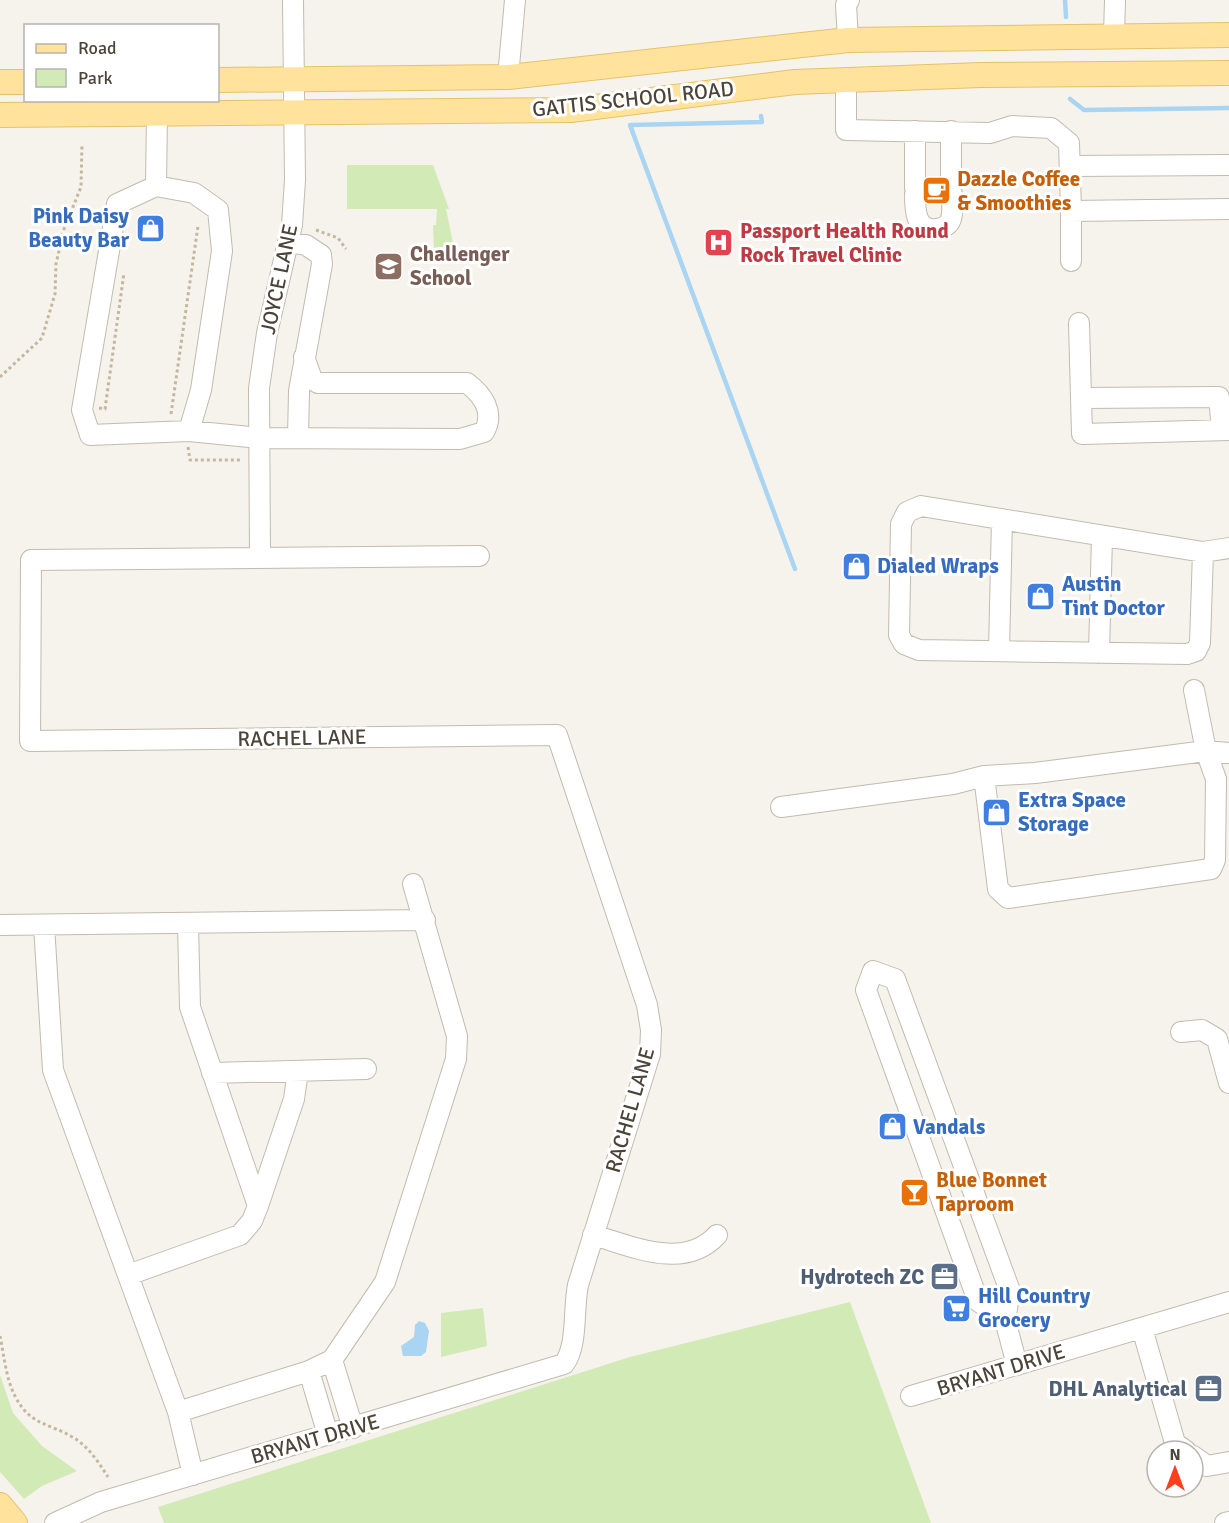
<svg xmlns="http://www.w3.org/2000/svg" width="1229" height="1523" viewBox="0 0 1229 1523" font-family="Signika,sans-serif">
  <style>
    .green { fill: #d2eab5 }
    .water { fill: #a9d4f2 }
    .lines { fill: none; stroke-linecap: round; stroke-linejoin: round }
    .stream { stroke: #a9d4f2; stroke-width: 4.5 }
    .minor-casing { stroke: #c2bbae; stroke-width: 22 }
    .major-casing { stroke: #e6c16a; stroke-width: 26 }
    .path { stroke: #c4b79f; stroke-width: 3; stroke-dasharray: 3 3; stroke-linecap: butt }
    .minor { stroke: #fff; stroke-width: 20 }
    .major { stroke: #ffe39c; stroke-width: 24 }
    .labels { text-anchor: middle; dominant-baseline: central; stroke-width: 6; stroke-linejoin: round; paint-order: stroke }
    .street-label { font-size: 21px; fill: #4b4439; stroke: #fff }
    .food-label { font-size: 21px; font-weight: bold; fill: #c56008; stroke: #fff; text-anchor: start }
    .shop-label { font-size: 21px; font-weight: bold; fill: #366cbe; stroke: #fff; text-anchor: start }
    .health-label { font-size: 21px; font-weight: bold; fill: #be3a42; stroke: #fff; text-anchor: start }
    .education-label { font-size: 21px; font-weight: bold; fill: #785e54; stroke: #fff; text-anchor: start }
    .service-label { font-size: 21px; font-weight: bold; fill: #4e5e75; stroke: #fff; text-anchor: end }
  </style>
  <rect width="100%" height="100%" fill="#f6f3ec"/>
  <!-- green -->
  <path class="green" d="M347 165H433L449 209H446L454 248 449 251 434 250 433 225H436L437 209H347Z
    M850 1302 931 1523H164L158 1507 630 1357Z
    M483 1308 487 1346 441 1357V1313Z
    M0 1375 13 1413 42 1446 77 1471 42 1486 24 1499 0 1472Z"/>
  <!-- water -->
  <path class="water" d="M419 1321 425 1323 429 1331 426 1352 421 1356H403L401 1346 414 1337 415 1325Z"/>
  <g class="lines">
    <!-- stream -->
    <path class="stream" d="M1065 0 1066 17
      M1070 99 1084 110 1229 108
      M761 116 762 122 630 125 795 569"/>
    <defs>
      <path id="minor" d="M1114 35 1115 0
        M848 40 846 5 849 0
        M508 77 515 0
        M846 80V130L990 133 1012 126 1051 128 1069 143 1071 211 1229 209
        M915 131V188
        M951 131V185
        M1070 166 1229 165
        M156 186 194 193 218 210 222 251 201 390 189 431 90 435 82 410 117 204 156 186 157 114
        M915 194C915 210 915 231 937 229 942 228 946 227 949 223 954 216 952 202 952 194
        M288 242 306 245 321 255 322 264 299 391 298 438
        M1071 261V211
        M1079 323 1081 398
        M1222 430 1219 397 1081 398 1082 434 1229 430
        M189 431 260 438 460 439 484 432C495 413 483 395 467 383H318L312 379 304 357
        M1203 552 1200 643 1196 651 1187 654 919 650 904 644 899 635 901 524 907 512 921 506 1203 552 1229 548
        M260 557 259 388 267 333 292 225 295 180 293 0
        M999 651 1002 519
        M1099 653 1102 536
        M1194 690 1206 751 1229 753
        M781 807 953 784 984 776 998 889 1008 898 1211 869 1215 860 1216 779 1206 751 1035 773 984 776
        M0 925 425 920
        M44 925 53 1070 178 1412 193 1475
        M1181 1032 1202 1030 1217 1039 1229 1083
        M212 1073 366 1069
        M258 1206 294 1099 298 1071
        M593 1235C632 1246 684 1271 717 1235
        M128 1275 240 1235 252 1221 258 1206 190 1007 188 925
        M1005 1320 978 1301 866 990 873 971 895 979 1010 1291 1005 1320 1017 1365
        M1142 1328 1175 1443 1186 1451
        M332 1360 353 1428
        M309 1371 328 1435
        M911 1396 1229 1302
        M178 1412 309 1371 332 1360 385 1282 456 1059 457 1036 413 884
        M1193 1456 1207 1466 1229 1462
        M55 1523 101 1502 564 1364C578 1346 573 1309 578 1285L650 1054 651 1030 647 1005 557 735 30 741 31 560 479 556
        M1225 1523 1229 1522"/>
      <path id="major" d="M218 80 508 77 848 40 1229 35
        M0 82H26
        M0 115 571 110 795 82 981 75 1229 73
        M0 1505 15 1523"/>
    </defs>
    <!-- minor casing -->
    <use href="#minor" class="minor-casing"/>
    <!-- major casing -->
    <use href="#major" class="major-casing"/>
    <!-- path -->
    <path class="path" d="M316 230 338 238 346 249
      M0 377 42 338 55 294 56 264 64 229 81 187 82 144
      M99 408 105 409 124 273
      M171 414 198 226
      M188 447 190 460H241
      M0 1336C4 1355 6 1379 15 1396 30 1426 50 1423 74 1438 89 1447 99 1463 108 1477"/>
    <!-- minor -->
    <use href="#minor" class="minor"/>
    <!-- major -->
    <use href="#major" class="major"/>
  </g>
  <!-- icons -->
  <defs>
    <symbol id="cafe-square" viewBox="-11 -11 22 22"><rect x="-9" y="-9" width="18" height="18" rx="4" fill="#e8710a" stroke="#fff"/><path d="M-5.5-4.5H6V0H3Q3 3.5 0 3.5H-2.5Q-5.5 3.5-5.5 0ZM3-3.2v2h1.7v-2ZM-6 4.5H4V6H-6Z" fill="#fff"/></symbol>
    <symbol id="shop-square" viewBox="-11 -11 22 22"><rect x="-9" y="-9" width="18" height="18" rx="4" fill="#3f7fe0" stroke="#fff"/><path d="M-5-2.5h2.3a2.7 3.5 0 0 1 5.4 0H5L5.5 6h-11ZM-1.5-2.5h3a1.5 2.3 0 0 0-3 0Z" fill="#fff"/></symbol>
    <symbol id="hospital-square" viewBox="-11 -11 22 22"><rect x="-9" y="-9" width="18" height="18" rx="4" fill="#e0444e" stroke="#fff"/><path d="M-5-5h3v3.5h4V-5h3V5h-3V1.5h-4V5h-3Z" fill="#fff"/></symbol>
    <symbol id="school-square" viewBox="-11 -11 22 22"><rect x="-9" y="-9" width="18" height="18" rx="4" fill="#8d6e63" stroke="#fff"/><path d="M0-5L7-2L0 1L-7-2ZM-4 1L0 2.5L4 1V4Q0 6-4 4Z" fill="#fff"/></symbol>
    <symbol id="bar-square" viewBox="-11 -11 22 22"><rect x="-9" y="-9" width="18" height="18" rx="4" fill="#e8710a" stroke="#fff"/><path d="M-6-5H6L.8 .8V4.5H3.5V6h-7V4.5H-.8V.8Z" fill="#fff"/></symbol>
    <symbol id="office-square" viewBox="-11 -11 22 22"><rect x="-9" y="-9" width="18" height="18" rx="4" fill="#5c6f8a" stroke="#fff"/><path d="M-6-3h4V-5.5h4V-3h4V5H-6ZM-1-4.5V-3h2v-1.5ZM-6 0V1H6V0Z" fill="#fff"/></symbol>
    <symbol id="supermarket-square" viewBox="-11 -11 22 22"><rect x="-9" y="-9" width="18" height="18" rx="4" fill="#3f7fe0" stroke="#fff"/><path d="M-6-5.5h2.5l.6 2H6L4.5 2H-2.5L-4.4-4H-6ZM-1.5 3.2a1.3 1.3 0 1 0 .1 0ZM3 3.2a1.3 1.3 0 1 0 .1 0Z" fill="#fff"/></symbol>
  </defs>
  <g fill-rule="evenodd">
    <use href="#cafe-square" x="920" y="174" width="33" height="33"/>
    <use href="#shop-square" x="134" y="212" width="33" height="33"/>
    <use href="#hospital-square" x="702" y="226" width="33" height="33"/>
    <use href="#school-square" x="372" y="250" width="33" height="33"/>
    <use href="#shop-square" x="840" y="550" width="33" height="33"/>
    <use href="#shop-square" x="1024" y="580" width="33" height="33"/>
    <use href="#shop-square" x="980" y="796" width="33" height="33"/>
    <use href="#shop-square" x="876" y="1110" width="33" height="33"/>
    <use href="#bar-square" x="898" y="1176" width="33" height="33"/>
    <use href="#office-square" x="928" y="1260" width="33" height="33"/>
    <use href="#supermarket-square" x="940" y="1292" width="33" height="33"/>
    <use href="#office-square" x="1192" y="1372" width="33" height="33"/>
  </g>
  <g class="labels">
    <!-- street labels -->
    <g class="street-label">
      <text transform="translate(633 99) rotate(-6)">GATTIS SCHOOL ROAD</text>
      <text transform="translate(279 279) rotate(-78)">JOYCE LANE</text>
      <text transform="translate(302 738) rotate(-1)">RACHEL LANE</text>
      <text transform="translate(630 1110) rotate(-74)">RACHEL LANE</text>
      <text transform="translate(1001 1370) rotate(-17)">BRYANT DRIVE</text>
      <text transform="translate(315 1439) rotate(-16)">BRYANT DRIVE</text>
    </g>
    <!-- food labels -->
    <g class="food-label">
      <text x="957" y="179">Dazzle Coffee<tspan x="957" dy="24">&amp; Smoothies</tspan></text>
      <text x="936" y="1180">Blue Bonnet<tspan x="936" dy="24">Taproom</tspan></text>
    </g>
    <!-- shop labels -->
    <g class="shop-label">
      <text x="129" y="216" text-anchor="end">Pink Daisy<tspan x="129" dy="24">Beauty Bar</tspan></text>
      <text x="877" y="566">Dialed Wraps</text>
      <text x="1062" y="584">Austin<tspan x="1062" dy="24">Tint Doctor</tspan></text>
      <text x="1018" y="800">Extra Space<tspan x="1018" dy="24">Storage</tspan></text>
      <text x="913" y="1127">Vandals</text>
      <text x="978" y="1296">Hill Country<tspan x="978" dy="24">Grocery</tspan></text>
    </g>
    <!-- health labels -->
    <g class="health-label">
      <text x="740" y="231">Passport Health Round<tspan x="740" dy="24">Rock Travel Clinic</tspan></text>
    </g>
    <!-- education labels -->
    <g class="education-label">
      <text x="410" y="254">Challenger<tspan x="410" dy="24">School</tspan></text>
    </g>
    <!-- service labels -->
    <g class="service-label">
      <text x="924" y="1277">Hydrotech ZC</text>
      <text x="1187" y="1389">DHL Analytical</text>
    </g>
  </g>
  <!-- legend -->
  <rect x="24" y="24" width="195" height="78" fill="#ffffff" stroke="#b7b4b0" stroke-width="1.5"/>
  <rect x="36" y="44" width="30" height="9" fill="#ffe39c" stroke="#b7b4b0" stroke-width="1.5"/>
  <text x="78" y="54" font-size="18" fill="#4b4439">Road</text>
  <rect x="36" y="69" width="30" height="18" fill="#d2eab5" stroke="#b7b4b0" stroke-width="1.5"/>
  <text x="78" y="84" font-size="18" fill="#4b4439">Park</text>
  <!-- north arrow -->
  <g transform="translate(1175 1469)"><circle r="28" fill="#ffffff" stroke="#b7b4b0" stroke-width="1.5"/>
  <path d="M0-4.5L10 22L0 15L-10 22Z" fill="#fc3f1d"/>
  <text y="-9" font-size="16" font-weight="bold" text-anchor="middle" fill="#4b4439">N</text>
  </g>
</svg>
